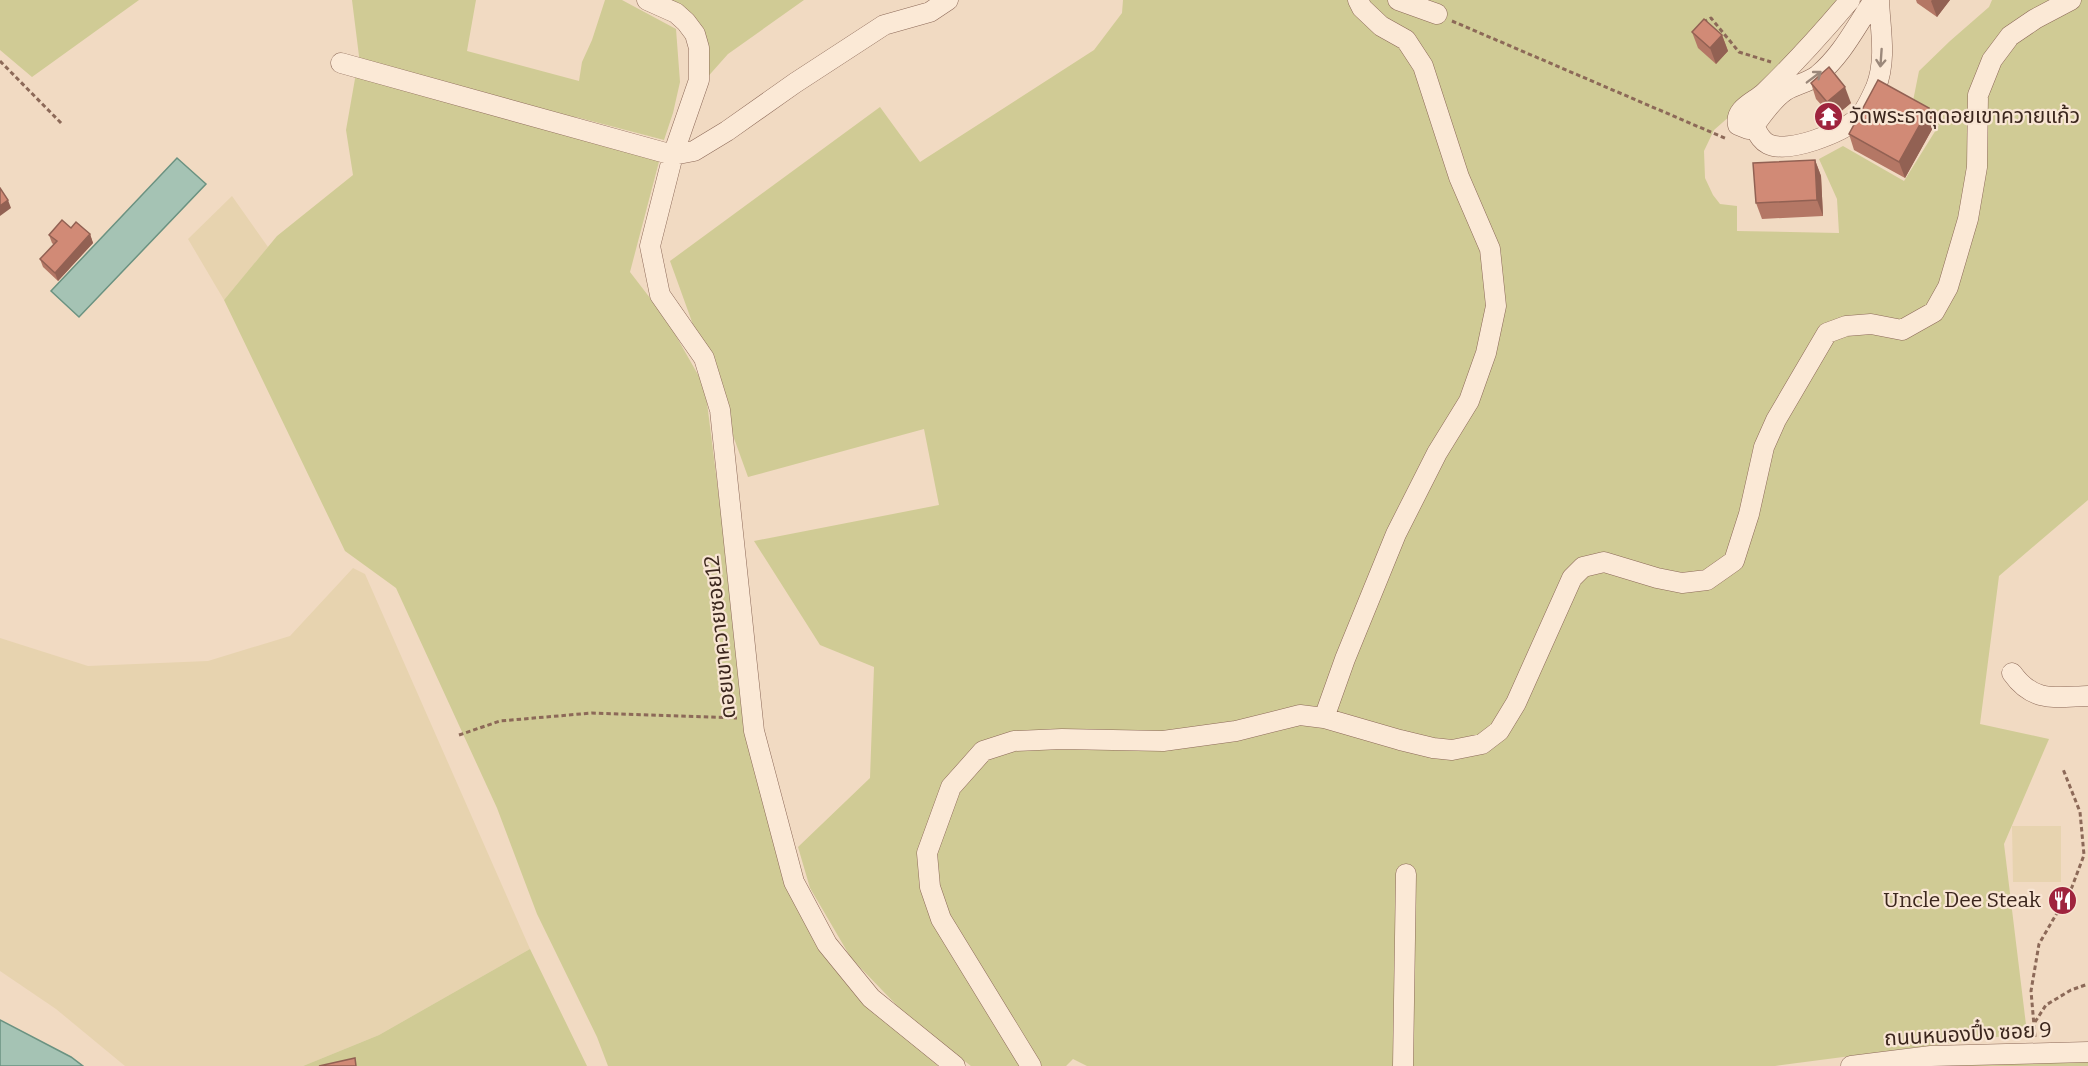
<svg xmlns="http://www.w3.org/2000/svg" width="2088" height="1066" viewBox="0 0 2088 1066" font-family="Bitter,'Noto Sans Thai',serif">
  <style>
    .farmland { fill: #e7d3af }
    .green { fill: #d0cb95 }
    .water { fill: #a5c3b4; stroke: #6b9281; stroke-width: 1.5 }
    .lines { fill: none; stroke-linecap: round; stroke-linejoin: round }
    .minor-casing { stroke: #8c6958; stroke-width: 21 }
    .path { stroke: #8c6958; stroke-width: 3; stroke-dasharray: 4.5 3; stroke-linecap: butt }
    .minor { stroke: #fbe9d6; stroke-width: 20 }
    .wall { fill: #b47765 }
    .shaded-wall { fill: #926153 }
    .building { fill: #d18a76; stroke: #926153; stroke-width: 1.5 }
    .oneway { stroke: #9b887a }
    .labels { text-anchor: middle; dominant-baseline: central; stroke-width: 4.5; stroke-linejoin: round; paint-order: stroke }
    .poi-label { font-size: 21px; fill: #3b261d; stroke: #f8e5d3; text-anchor: start }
    .street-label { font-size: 21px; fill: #3b261d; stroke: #f8e5d3 }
  </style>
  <rect width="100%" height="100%" fill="#f1dac2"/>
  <!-- farmland -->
  <path class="farmland" d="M232 196 268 247 224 300 188 239Z
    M353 568 365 574 530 949 379 1035 303 1066H125L56 1009 0 971V638L88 666 208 661 290 636Z
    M2012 826H2061V882H2013Z"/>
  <!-- green -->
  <path class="green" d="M0 0H139L32 77 0 50Z
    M352 0H476L467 51 579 81 582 62 592 40 605 0H622L676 29 680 82 673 113 664 140 576 117 557 125 661 154 630 272 667 320 705 387 727 561 777 848 859 996 938 1066H608L597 1037 537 914 497 808 396 588 345 551 224 300 277 236 353 175 346 130 359 56Z
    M668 0H804L728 54 704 81 709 47 697 23Z
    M1123 0H1848L1812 44 1714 130 1704 151 1705 178 1713 195 1720 204 1737 206V231L1839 233 1837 199 1819 159 1843 146 1904 181 1939 125 1912 106 1919 71 1950 41 1989 7 1992 0H2088V500L1999 576 1980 724 2049 739 2004 844 2027 1033 1775 1066H1087L1073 1059 1066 1066H971L911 1020 851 958 810 888 798 847 870 778 874 667 820 645 754 541 939 505 924 429 748 477 670 261 880 107 920 162 1094 50 1122 13Z
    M530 949 587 1066H303L379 1035Z
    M2088 1052V1066H1851Z"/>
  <!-- water -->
  <path class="water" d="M177 158 206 184 79 317 51 291Z
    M0 1020 71 1057 83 1066H0Z"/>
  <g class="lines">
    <defs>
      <path id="minor" d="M647 0 676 13 686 22 695 34 699 48V80L673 155 650 246 660 295 704 358 720 410 754 731 794 882 827 944 871 998 955 1066
        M1398 0 1437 14
        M341 63 673 155 694 151 727 131 795 83 884 25 930 12 948 0
        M1754 126C1758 133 1760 140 1768 144 1788 154 1841 133 1858 118 1865 112 1872 96 1876 87 1887 59 1880 28 1879 0
        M1754 126 1748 129 1738 125C1734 108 1755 102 1765 92 1795 63 1823 32 1850 0
        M1754 126C1763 114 1773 99 1785 91 1796 84 1808 83 1818 75 1843 54 1856 26 1874 0
        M2012 673C2033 703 2055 697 2088 696
        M1324 718 1345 659 1396 534 1437 453 1469 401 1486 353 1496 306 1490 249 1459 177 1423 66 1406 40 1381 26 1362 8 1358 0
        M1031 1066 941 919 930 887 927 853 951 787 983 751 1014 741 1062 739 1163 741 1236 731 1300 715 1324 718 1400 740 1433 748 1452 750 1482 744 1499 731 1516 703 1572 578 1583 567 1604 562 1657 578 1682 583 1707 580 1734 561 1749 514 1764 447 1776 420 1827 333 1846 326 1871 324 1902 330 1934 312 1948 287 1968 219 1977 167 1978 95 1992 60 2010 36 2035 19 2071 0
        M1403 1066 1406 874
        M1851 1066 1931 1056 2088 1052"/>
    </defs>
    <!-- minor casing -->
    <use href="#minor" class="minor-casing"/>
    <!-- path -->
    <path class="path" d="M1452 21 1727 139
      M1703 22 1711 18 1739 52 1771 62
      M0 61 63 125
      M459 735 500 721 592 713 737 718
      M2035 1022 2046 1005 2071 990 2088 984
      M2035 1037 2031 991 2039 944 2072 887 2084 855 2080 812 2063 769"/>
    <!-- minor -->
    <use href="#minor" class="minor"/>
  </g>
  <!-- wall -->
  <path class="wall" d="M1916 0H1950L1937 17 1917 3Z
    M1692 32 1722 35 1728 51 1716 64 1698 48Z
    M1811 83 1851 103 1833 118 1816 99Z
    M1929 108 1935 124 1905 178 1854 150 1849 134Z
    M1815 160 1821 176 1823 216 1762 219 1756 203Z
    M71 228 90 234 93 243 58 281 43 267 40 259 54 245 52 243 49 235Z"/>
  <!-- shaded-wall -->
  <path class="shaded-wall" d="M1932 0H1950L1937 17 1931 1Z
    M1722 35 1728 51 1716 64 1710 48Z
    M1845 87 1851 103 1833 118 1827 102Z
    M1929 108 1935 124 1905 178 1899 162Z
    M1815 160 1821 176 1823 216 1817 200Z
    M8 200 11 208 0 216V206Z
    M90 234 93 243 58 281 55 273Z"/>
  <!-- building -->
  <path class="building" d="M1704 19 1722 35 1710 48 1692 32Z
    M1829 67 1845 87 1827 102 1811 83Z
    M1878 80 1929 108 1899 162 1849 134Z
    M1815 160 1817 200 1756 203 1753 163Z
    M0 188 8 200 0 206Z
    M62 220 71 228 76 222 90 234 55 273 40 259 57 241 49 235Z
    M355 1058 356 1066H319Z"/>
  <!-- one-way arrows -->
  <defs><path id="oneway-shaft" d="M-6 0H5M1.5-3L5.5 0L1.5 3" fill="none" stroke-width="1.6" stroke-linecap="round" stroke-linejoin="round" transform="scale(1.5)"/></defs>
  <g class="oneway">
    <use href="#oneway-shaft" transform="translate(1881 58) rotate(94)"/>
    <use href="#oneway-shaft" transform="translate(1814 77) rotate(-37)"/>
  </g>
  <!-- icons -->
  <defs>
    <symbol id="temple-disc" viewBox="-11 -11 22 22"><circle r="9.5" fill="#9f243e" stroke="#f8e5d3"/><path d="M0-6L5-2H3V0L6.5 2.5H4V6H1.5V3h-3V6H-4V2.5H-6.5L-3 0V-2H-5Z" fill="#fff"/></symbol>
    <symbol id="restaurant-disc" viewBox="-11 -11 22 22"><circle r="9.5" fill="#9f243e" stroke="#f8e5d3"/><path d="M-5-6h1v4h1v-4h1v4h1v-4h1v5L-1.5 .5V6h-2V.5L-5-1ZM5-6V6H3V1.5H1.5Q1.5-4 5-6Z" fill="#fff"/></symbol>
  </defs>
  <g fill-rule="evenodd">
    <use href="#temple-disc" x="1812" y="100" width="33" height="33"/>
    <use href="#restaurant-disc" x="2046" y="884" width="33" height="33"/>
  </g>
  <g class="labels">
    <!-- poi labels -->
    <g class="poi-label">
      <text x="1849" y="116">วัดพระธาตุดอยเขาควายแก้ว</text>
      <text x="2041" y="900" text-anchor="end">Uncle Dee Steak</text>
    </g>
    <!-- street labels -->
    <g class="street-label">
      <text transform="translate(720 637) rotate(-96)">ดอยเขาควายซอย12</text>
      <text transform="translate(1968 1034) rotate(-3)">ถนนหนองปึ๋ง ซอย 9</text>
    </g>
  </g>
</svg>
